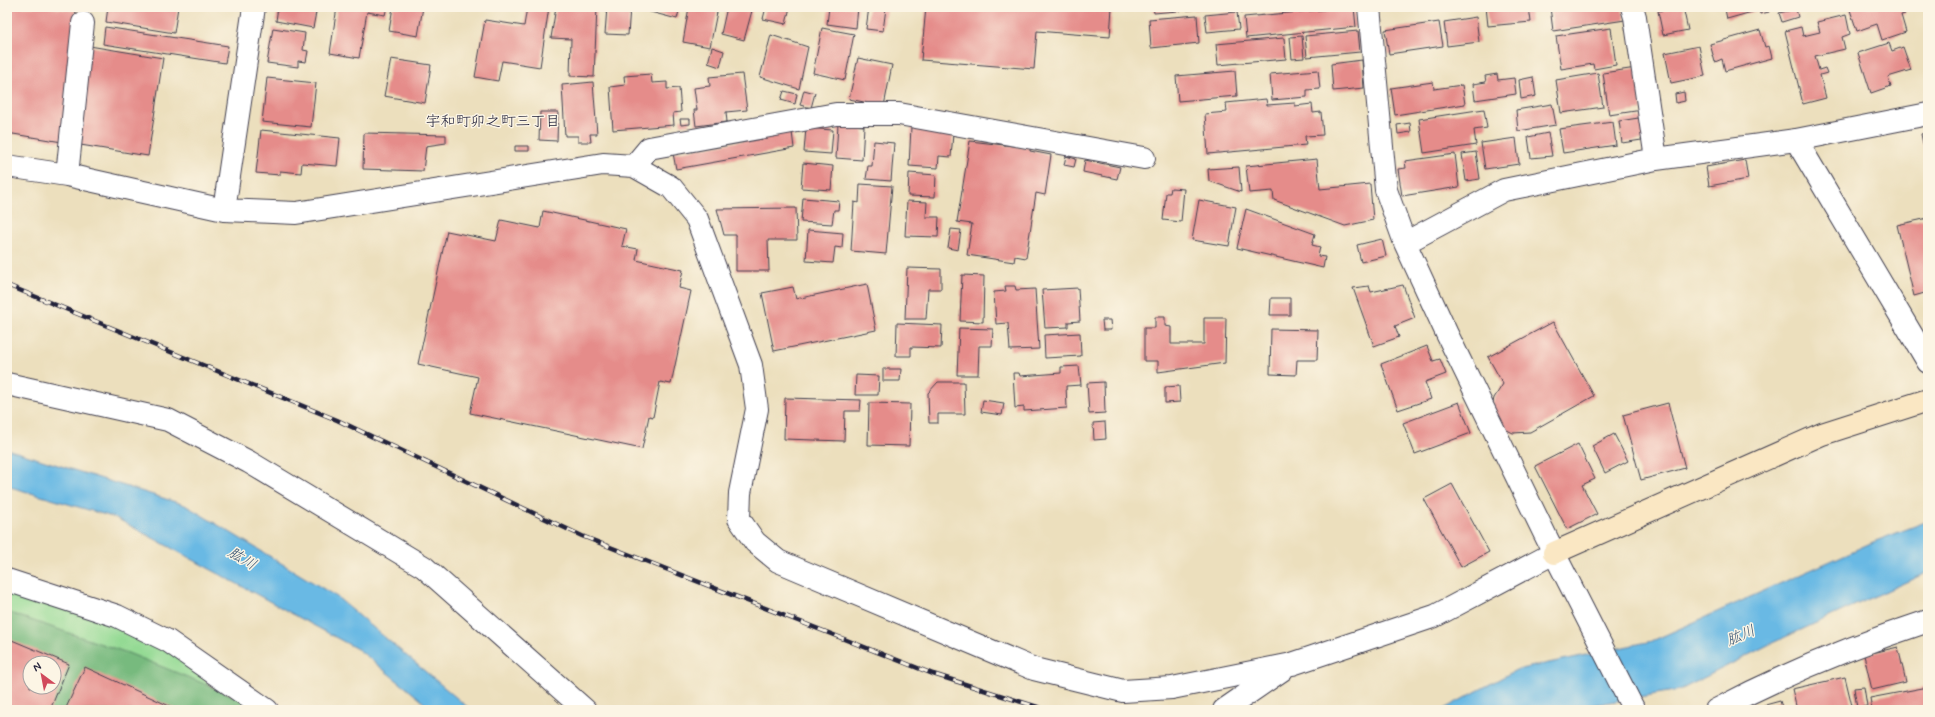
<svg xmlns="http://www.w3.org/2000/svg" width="1935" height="717" viewBox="0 0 1935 717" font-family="Mynerve,'Klee One',sans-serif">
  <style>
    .green { fill: #94da94; stroke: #5b7e68; fill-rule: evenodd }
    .forest { fill: #77ba7e; stroke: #4c6e5c; fill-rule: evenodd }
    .water { fill: #69b9e4; stroke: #466e90 }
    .building { fill: #e58c8a; fill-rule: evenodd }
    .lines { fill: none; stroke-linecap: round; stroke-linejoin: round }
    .street-casing { stroke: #403e4e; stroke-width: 24 }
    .secondary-casing { stroke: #403e4e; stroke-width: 24 }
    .street { stroke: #fff; stroke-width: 22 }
    .secondary { stroke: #fae7c3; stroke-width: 22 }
    .rail-casing { stroke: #22223b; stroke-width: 4.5 }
    .rail { stroke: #fcf5e5; stroke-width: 3; stroke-dasharray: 9; stroke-linecap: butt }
    .labels { text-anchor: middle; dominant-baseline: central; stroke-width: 3; stroke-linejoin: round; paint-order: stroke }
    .neighbourhood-label { font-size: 15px; fill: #22223b; stroke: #fcf5e5 }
    .water-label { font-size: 15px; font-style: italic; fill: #3b5776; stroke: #fcf5e5 }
  </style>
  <rect width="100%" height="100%" fill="#fcf5e5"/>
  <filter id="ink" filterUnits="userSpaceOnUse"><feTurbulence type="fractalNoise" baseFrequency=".025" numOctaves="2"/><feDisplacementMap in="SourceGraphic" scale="8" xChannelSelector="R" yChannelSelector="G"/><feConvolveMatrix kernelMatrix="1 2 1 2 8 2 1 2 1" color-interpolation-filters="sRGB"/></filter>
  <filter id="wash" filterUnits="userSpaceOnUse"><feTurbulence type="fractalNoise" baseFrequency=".012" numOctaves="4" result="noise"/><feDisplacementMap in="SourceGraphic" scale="16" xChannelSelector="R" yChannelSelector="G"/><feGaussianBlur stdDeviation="0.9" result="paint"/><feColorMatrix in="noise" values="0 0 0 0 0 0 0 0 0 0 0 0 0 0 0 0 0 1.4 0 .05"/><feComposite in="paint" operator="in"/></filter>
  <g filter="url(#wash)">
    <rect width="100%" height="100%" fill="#ecdfbd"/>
    <!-- green -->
    <path class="green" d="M7 580 168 641 235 710H7ZM30 663H54V687H30Z"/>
    <!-- forest -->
    <path class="forest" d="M7 612 128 653 269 710H7ZM30 663H54V687H30Z"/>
    <!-- water -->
    <path class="water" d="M7 449 185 505 337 597 471 710H430L420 699 359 650 116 518 7 486Z
      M1928 521V572L1770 644 1680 690 1587 706 1581 710H1442L1516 670 1652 641 1873 542Z"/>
    <g id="blocks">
      <!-- building -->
      <path class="building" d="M7 7H48L76 11 71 43 163 58 148 156 7 133Z
        M108 7H178L174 33 106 22Z
        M278 7H317L313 28 276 21Z
        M337 7H387L385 15 367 12 359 58 330 53Z
        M393 7H423L418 36 389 31Z
        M527 7H549L540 67 502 61 498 81 475 77 485 20 524 26Z
        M556 7H597L594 77 570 76 571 39 551 38Z
        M607 7H630L628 35 605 34Z
        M644 7H680L677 19 643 10Z
        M689 7H718L710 47 683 42Z
        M727 7H753L744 40 721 34Z
        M766 7H790L786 24 763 19Z
        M829 7H858L856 28 827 24Z
        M869 7 886 8 883 31 866 29Z
        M926 7H1112L1110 37 1037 31 1034 69 921 60Z
        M1153 7H1211V8L1154 13Z
        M1240 7H1267V10L1241 12Z
        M1354 7 1356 27 1246 38 1244 17Z
        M1486 7H1529L1531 22 1488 26Z
        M1550 7H1622L1625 20 1553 31Z
        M1683 7 1688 30 1663 35 1658 11Z
        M1732 7H1768L1769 12 1760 14 1759 10 1727 19 1725 9Z
        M1849 7H1903L1905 14 1901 15 1906 32 1882 40 1877 24 1857 31Z
        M1796 9 1798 17 1782 22 1779 13Z
        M1237 12 1239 29 1207 32 1205 15Z
        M1197 15 1199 43 1151 48 1149 19Z
        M1846 15 1850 34 1842 37 1845 49 1815 56 1819 70 1825 68 1827 73 1820 75 1826 98 1803 104 1785 31 1801 27 1803 36 1820 32 1817 22Z
        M1476 17 1479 42 1447 46 1444 22Z
        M1439 22 1443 46 1389 54 1385 30Z
        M105 27 228 46 225 63 103 44Z
        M273 28 305 33 303 50 308 51 306 62 298 61V67L267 63Z
        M822 28 854 34 845 80 813 73Z
        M1611 28 1616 65 1594 69 1593 64 1561 69 1556 36Z
        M1760 30 1765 47 1769 46 1772 58 1725 71 1722 59 1715 62 1710 44Z
        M1358 31 1360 52 1307 57 1305 36Z
        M771 35 808 47 799 89 760 77Z
        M1302 36 1304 58 1292 59 1290 37Z
        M1284 38 1286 59 1218 65 1216 44Z
        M1889 43 1892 51 1903 47 1911 70 1888 77 1891 86 1871 93 1858 53Z
        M1699 46 1705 76 1671 83 1665 53Z
        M712 47 724 51 720 67 708 63Z
        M858 58 892 65 884 106 849 99Z
        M391 59 431 65 425 103 384 96Z
        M1362 60 1364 88 1333 91 1331 64Z
        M1636 68 1642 110 1609 115 1603 73Z
        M1318 70 1320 89 1307 90V97L1272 100 1270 74Z
        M1235 71 1237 96 1178 101 1176 76Z
        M1598 73 1603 107 1561 113 1556 80Z
        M651 74 652 83 667 82V89L679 88 681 112 673 113 674 125 613 130 610 87 625 85 624 76Z
        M742 74 747 110 726 112 727 122 696 126 694 110H697L694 88 710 86 709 77Z
        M1497 74 1498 80 1514 78 1516 94 1475 100 1473 84 1486 82 1485 76Z
        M1533 77 1536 96 1521 99 1519 80Z
        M267 78 316 83 311 127 262 122Z
        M593 82 597 134H590L591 142H578V136H565L562 85Z
        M1433 82 1434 89 1462 85 1465 104 1395 115 1391 88Z
        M804 90 815 93 811 108 800 105Z
        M784 91 797 94 795 104 781 100Z
        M1684 92 1685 101 1676 103 1675 94Z
        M1266 99 1267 105 1295 103V106L1312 104 1313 113 1321 112 1323 135 1305 136 1306 145 1208 154 1205 114 1227 112 1226 103Z
        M1552 104 1556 125 1518 131 1516 110Z
        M1484 109 1487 128 1474 130 1476 145 1424 153 1419 119Z
        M540 112H558L557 141 539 140Z
        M1645 117 1648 139 1622 143 1619 121Z
        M680 119H690V124L681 125Z
        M1613 122 1616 145 1563 153 1559 129Z
        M1410 123 1411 132 1398 134 1397 125Z
        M838 124 864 126 862 160 836 158Z
        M911 127 953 134 951 157 939 156 938 168 909 166Z
        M806 128 833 130 831 154 804 152Z
        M261 130 340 138 337 166 302 163 301 173 280 171V175L256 173Z
        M792 132 794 148 676 169 673 153Z
        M1928 132V163H1927L1921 134Z
        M364 133 446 135V143L426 146 423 171 363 169Z
        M1548 133 1552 156 1531 158 1528 137Z
        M1516 138 1519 164 1485 169 1481 143Z
        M874 141 894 143 891 181 866 179 868 166H872Z
        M970 141 1030 148V151L1051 155 1045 195 1036 193 1026 258 1015 256 1014 262 967 255 972 224 957 222Z
        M515 146H529V151H515Z
        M1476 152 1480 179 1466 181 1462 154Z
        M1455 154 1459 187 1402 196 1398 169 1406 168 1405 161Z
        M1066 156 1076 159 1074 167 1064 165Z
        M1317 159 1320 189 1370 184 1373 220 1345 226 1274 200 1273 191 1249 193 1246 166Z
        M1085 160 1120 167 1117 179 1083 172Z
        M1745 160 1748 179 1709 186 1706 167Z
        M803 163 833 166 831 190 801 188Z
        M1239 167 1241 192 1209 181 1208 169Z
        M909 173 936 175 935 197 908 196Z
        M860 184 892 186 886 254 851 251 854 202 859 203Z
        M1171 188 1184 189 1181 222 1163 220 1166 193H1170Z
        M803 198 839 201 838 210H834L832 224 801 222Z
        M1199 200 1236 207 1229 246 1192 240Z
        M907 201 927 202 926 217H939L938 237 905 236Z
        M796 208 797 240H768L769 271H736V235H724L717 209Z
        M1246 209 1315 234 1312 245 1320 247 1318 256 1325 257 1323 268 1237 248Z
        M543 211 626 229 622 246 638 249 636 260 683 270 679 288 691 291 671 384 660 382 653 417 649 416 642 449 470 413 478 377 418 364 447 231 496 241 501 220 540 228Z
        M1928 218V292L1914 296 1897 225Z
        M951 229 961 230 958 250 948 248Z
        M808 230 843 233 842 248 835 247 833 263 806 261Z
        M1382 239 1386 256 1361 262 1357 245Z
        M907 268 941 269V289H928L926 319H905Z
        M962 275 984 276 983 322 960 321Z
        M867 284 876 330 774 351 762 293 793 287 796 299Z
        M1403 285 1415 318 1395 326 1399 337 1374 346 1353 288 1369 286 1371 292Z
        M1005 286H1015L1016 290 1035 289 1039 349 1010 350 1008 323 996 324 994 292 1006 291Z
        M1078 288 1080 321 1068 322V327L1045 328 1042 290Z
        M1271 298H1290V315H1270Z
        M1155 317H1165V326L1171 327V344H1204V318H1226L1225 363 1158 372V361H1144V328H1155Z
        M1102 320H1110L1111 330H1103Z
        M1553 322 1594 396 1530 432 1513 433 1505 429 1492 407 1494 398 1503 384 1488 357Z
        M897 323 942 325 941 348 911 347V356H896Z
        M959 328 993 329 992 346H979L978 375H957Z
        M1271 329 1318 330 1317 360H1297L1296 375 1270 374Z
        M1080 333 1081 356 1045 358 1044 335Z
        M1427 346 1433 361 1440 359 1446 374 1425 382 1431 399 1398 410 1381 364Z
        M1079 366 1081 385 1066 386 1067 408 1024 411V407L1015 408 1013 373H1019L1020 376 1061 373V367Z
        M883 369H901L900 381H883Z
        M856 375 879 376 878 395H855Z
        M938 382H964L965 414H938V423H929L928 393Z
        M1104 382 1105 413 1089 414 1087 383Z
        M1179 386 1180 402 1165 403V387Z
        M785 398 861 400 860 411H845L844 441 784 439Z
        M983 400 1004 403 1002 415 981 412Z
        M1459 402 1471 433 1415 454 1403 423Z
        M869 403 910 404 909 446 868 445Z
        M1668 403 1685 468 1641 480 1623 415Z
        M1105 422 1106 439 1094 440 1093 423Z
        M1614 434 1628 461 1605 473 1592 446Z
        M1578 444 1595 479 1582 485 1597 514 1567 529 1535 466Z
        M1452 484 1489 552 1461 567 1424 499Z
        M7 638 69 664 50 710H20L7 704ZM30 663H54V687H30Z
        M1898 647 1906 682 1872 690 1864 655Z
        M85 667 178 710H65Z
        M1845 677 1853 710H1797L1792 689Z
        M1864 687 1867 706 1857 708 1854 688Z
        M1928 687V710H1872L1870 698Z
        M1780 701 1783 710H1747Z"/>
    </g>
  </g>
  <g filter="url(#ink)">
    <use href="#blocks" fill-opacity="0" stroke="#403e4e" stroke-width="1"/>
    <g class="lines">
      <defs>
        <path id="street" d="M1369 7 1386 190 1405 243 1447 334 1554 553 1634 710
          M1632 7 1635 17 1656 159
          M1796 140 1928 362
          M7 166 67 175 224 210 296 213 603 164 634 166 671 187 697 219 751 365 757 409 740 493 739 519 755 542 778 561 1034 669 1123 691 1172 688 1292 664 1435 616 1554 553
          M634 166 649 148 836 114H899L1144 158
          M67 175 83 23
          M224 210 254 7
          M1405 243 1504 190 1656 159 1796 140 1928 114
          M7 384 168 420 249 462 424 567 585 710
          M7 580 117 616 168 641 267 710
          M1224 710 1282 670
          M1716 710C1784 674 1855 645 1928 621"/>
        <path id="secondary" d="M1554 553 1822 434 1928 400"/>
      </defs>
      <!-- street casing -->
      <use href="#street" class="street-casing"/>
      <!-- secondary casing -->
      <use href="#secondary" class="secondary-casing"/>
      <!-- street -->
      <use href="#street" class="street"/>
      <!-- secondary -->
      <use href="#secondary" class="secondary"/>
      <defs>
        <path id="rail" d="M7 285 337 420 582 536 933 674 1047 710"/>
      </defs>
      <!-- rail casing -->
      <use href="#rail" class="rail-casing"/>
      <!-- rail -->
      <use href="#rail" class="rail"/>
    </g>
  </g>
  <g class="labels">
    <!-- neighbourhood labels -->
    <g class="neighbourhood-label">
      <text x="493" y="122">宇和町卯之町三丁目</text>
    </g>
    <!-- water labels -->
    <g class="water-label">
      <text transform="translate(242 559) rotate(31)">肱川</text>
      <text transform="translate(1741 636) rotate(-23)">肱川</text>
    </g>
  </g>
  <!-- margin -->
  <rect width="1935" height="717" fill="none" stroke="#fcf5e5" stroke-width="24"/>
  <!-- north arrow -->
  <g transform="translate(42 675) rotate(328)"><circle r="19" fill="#fcf5e5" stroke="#a5a1a1"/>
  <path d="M0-3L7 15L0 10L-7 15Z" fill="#d1495b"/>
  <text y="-6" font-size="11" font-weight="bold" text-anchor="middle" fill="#22223b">N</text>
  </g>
</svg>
